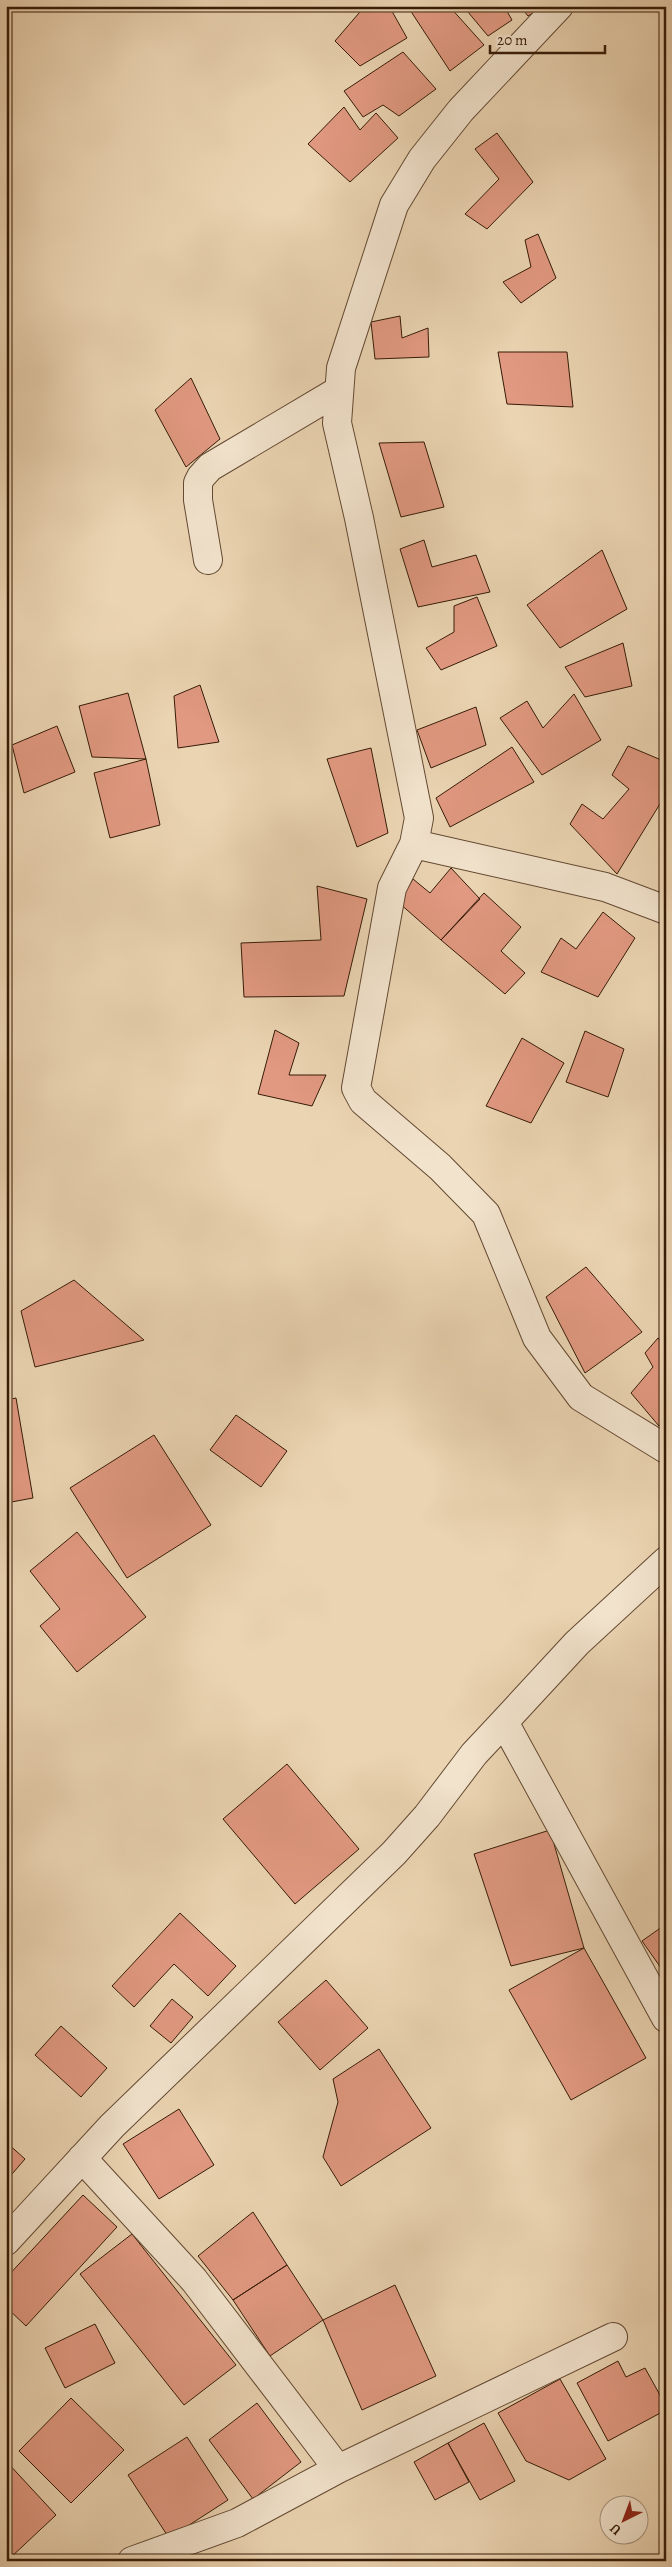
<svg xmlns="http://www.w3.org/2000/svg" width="672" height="2567" viewBox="0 0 672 2567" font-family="Alegreya,serif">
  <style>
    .building { fill: #e19981; stroke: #361b07 }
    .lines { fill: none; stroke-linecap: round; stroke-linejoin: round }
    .minor-casing { stroke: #634932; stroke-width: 30 }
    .minor { stroke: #f2e3cd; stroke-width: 28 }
  </style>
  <rect width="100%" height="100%" fill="#ebd4b2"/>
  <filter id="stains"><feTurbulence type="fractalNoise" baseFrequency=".004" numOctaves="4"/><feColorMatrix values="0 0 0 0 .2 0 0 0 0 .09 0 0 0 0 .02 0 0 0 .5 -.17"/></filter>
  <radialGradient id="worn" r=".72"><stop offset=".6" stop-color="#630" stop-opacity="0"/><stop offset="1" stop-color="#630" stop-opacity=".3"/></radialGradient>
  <!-- building -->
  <path class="building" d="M365 6H389L407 38 360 66 335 41Z
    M418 6H449L484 45 450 71 410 10Z
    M463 6H504L512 20 488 36Z
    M520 6H545L528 16Z
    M403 52 436 89 399 116 383 105 363 117 344 91Z
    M344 107 360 130 376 113 398 138 350 182 308 144Z
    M497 133 533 182 487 229 465 214 499 179 475 149Z
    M538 234 556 278 521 303 503 282 531 267 525 240Z
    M400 316 402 338 428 328 429 357 375 359 371 322Z
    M498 352H567L573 407 507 404Z
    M191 378 220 439 186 467 155 410Z
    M424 442 444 507 401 517 379 443Z
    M424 540 432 567 476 555 490 592 418 607 400 549Z
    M602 550 627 609 560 648 527 605Z
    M477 597 497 646 441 670 426 648 454 632V606Z
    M623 643 632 686 585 697 565 667Z
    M200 685 219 742 178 748 174 696Z
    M128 693 146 759 92 757 79 706Z
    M574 694 601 740 542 775 500 718 527 701 543 728Z
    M476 707 486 745 431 768 417 730Z
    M57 726 75 772 24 793 12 745Z
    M628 746 666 762V794L617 874 570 824 582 804 603 819 629 789 612 775Z
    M512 747 534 782 450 827 436 798Z
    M371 748 388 833 357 847 327 759Z
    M146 759 160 825 110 838 94 773Z
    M451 868 480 899 441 940 398 902 413 879 430 893Z
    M317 886 367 899 344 996 244 997 241 943 321 940Z
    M484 893 521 927 501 951 525 973 505 994 441 940Z
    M603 912 635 938 598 997 541 972 561 938 576 949Z
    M275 1030 299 1043 289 1075H326L312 1106 258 1094Z
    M585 1031 624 1049 608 1097 566 1082Z
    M522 1038 564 1063 531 1123 486 1106Z
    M586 1267 642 1332 585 1373 546 1297Z
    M74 1280 144 1340 35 1367 21 1311Z
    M658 1338 666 1345V1419L659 1426 631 1393 653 1367 645 1353Z
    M16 1398 33 1498 6 1503V1400Z
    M236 1415 287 1451 261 1487 210 1450Z
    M154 1435 211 1525 127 1578 70 1488Z
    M77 1532 146 1617 77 1672 40 1626 60 1609 30 1571Z
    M287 1764 359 1849 295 1904 223 1819Z
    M550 1830 584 1948 511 1966 474 1854Z
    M180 1913 236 1966 208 1996 174 1964 134 2007 112 1986Z
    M666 1924V1975L642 1941Z
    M584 1948 646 2058 571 2100 509 1990Z
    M326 1980 368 2028 320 2070 278 2022Z
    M172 1999 193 2017 171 2043 150 2026Z
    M61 2026 107 2068 81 2097 35 2055Z
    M379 2049 431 2128 341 2186 323 2157 338 2102 333 2079Z
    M179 2109 214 2165 159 2199 123 2144Z
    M6 2142 25 2159 6 2181Z
    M83 2195 117 2227 26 2326 6 2307V2278Z
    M253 2212 287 2265 233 2300 198 2256Z
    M132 2234 236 2365 184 2405 80 2274Z
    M287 2265 323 2320 270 2356 233 2300Z
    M395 2285 436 2376 362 2410 323 2320Z
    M95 2324 115 2363 65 2388 45 2348Z
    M618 2361 626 2377 645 2368 666 2406V2410L608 2441 577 2383Z
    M560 2379 606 2459 569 2480 526 2461 498 2413Z
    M71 2398 124 2450 71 2503 19 2451Z
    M257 2403 301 2462 253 2499 209 2440Z
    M484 2423 515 2481 480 2500 448 2443Z
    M187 2437 228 2500 169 2538 128 2475Z
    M448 2443 469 2482 435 2500 414 2462Z
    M6 2461 56 2515 9 2559 6 2555Z"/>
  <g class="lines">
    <defs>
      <path id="minor" d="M559 6 461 110 422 159 394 205 341 368 337 423 359 518 419 818 414 844 392 888 356 1088 363 1101 440 1167 486 1214 537 1338 581 1397 666 1449
        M208 560 198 500V483L201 477 210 467 338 391
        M414 844 605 887 666 910
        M504 1722 666 2018
        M82 2158 194 2280 338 2469
        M6 2241 112 2126 394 1853 427 1816 474 1754 504 1722 577 1643 666 1561
        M132 2561 237 2523 338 2469 613 2337"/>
    </defs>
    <!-- minor casing -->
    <use href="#minor" class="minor-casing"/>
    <!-- minor -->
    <use href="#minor" class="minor"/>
  </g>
  <!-- margin -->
  <rect width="672" height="2567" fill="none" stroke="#ebd4b2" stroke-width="25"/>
  <rect x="8" y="8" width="657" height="2552" fill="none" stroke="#361b07" stroke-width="2.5"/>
  <rect x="12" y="12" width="647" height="2542" fill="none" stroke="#361b07"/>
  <!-- north arrow -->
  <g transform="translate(624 2520) rotate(222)"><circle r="24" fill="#f2e3cd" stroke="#a7937e"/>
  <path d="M0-4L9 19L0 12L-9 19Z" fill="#8f2418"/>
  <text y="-8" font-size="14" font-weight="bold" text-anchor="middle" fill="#361b07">U</text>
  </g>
  <!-- scale -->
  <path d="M490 45v8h115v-8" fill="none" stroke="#361b07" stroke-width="2.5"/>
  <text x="497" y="45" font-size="15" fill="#361b07" stroke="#f2e3cd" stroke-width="4" paint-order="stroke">20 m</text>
  <rect width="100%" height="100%" filter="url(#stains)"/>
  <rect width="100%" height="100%" fill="url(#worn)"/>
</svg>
